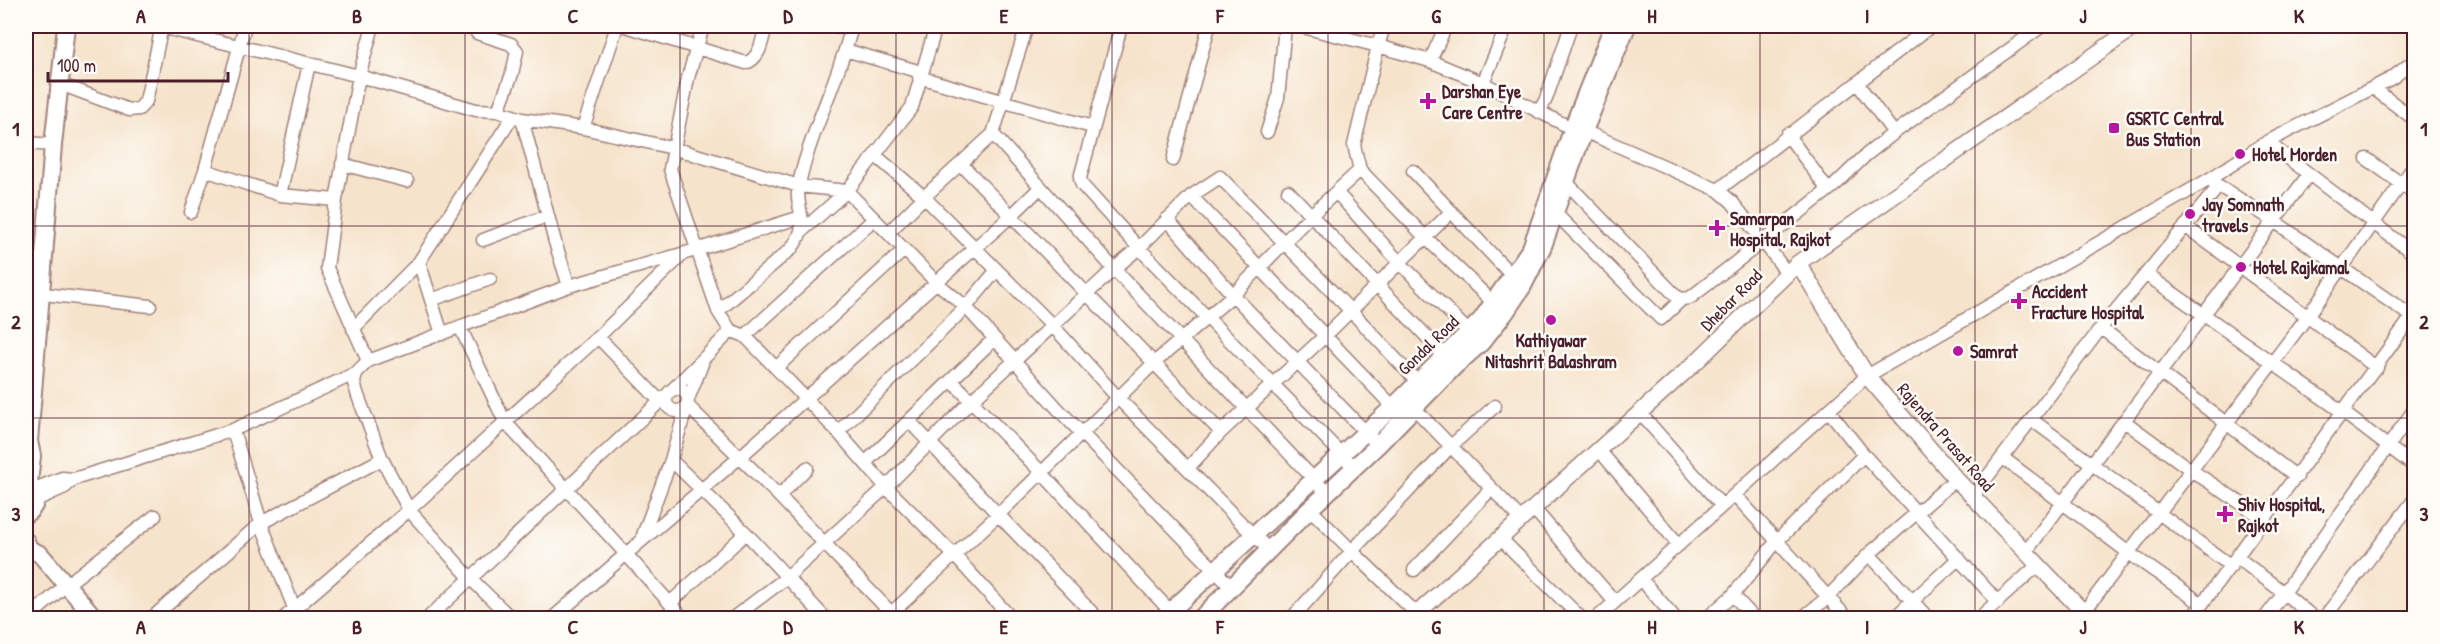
<svg xmlns="http://www.w3.org/2000/svg" width="2440" height="644" viewBox="0 0 2440 644" font-family="'Patrick Hand',sans-serif">
  <style>
    .lines { fill: none; stroke-linecap: round; stroke-linejoin: round }
    .minor-casing { stroke: #a0817b; stroke-width: 15 }
    .tertiary-casing { stroke: #a0817b; stroke-width: 18 }
    .secondary-casing { stroke: #a0817b; stroke-width: 20 }
    .minor { stroke: #fff; stroke-width: 12 }
    .tertiary { stroke: #fff; stroke-width: 15 }
    .secondary { stroke: #fff; stroke-width: 16 }
    .grid { fill: none; stroke: #4a1f2b; stroke-width: 1.5; stroke-opacity: 0.55 }
    .poi-dot { fill: #b5179e; stroke: #fdfcf7; stroke-width: 2 }
    .labels { text-anchor: middle; dominant-baseline: central; stroke-width: 5; stroke-linejoin: round; paint-order: stroke }
    .poi-label { font-size: 18px; font-weight: bold; fill: #4a1f2b; stroke: #fdfcf7; text-anchor: start }
    .street-label { font-size: 18px; fill: #4a1f2b; stroke: #fdfcf7 }
    .neatline { fill: none; stroke: #4a1f2b; stroke-width: 2 }
    .grid-label { font-size: 20px; text-anchor: middle; font-weight: bold; fill: #4a1f2b }
  </style>
  <rect width="100%" height="100%" fill="#fdfcf7"/>
  <filter id="ink" filterUnits="userSpaceOnUse"><feTurbulence type="fractalNoise" baseFrequency=".0167" numOctaves="2"/><feDisplacementMap in="SourceGraphic" scale="12" xChannelSelector="R" yChannelSelector="G"/><feConvolveMatrix kernelMatrix="1 2 1 2 8 2 1 2 1" color-interpolation-filters="sRGB"/></filter>
  <filter id="wash" filterUnits="userSpaceOnUse"><feTurbulence type="fractalNoise" baseFrequency=".008" numOctaves="4" result="noise"/><feDisplacementMap in="SourceGraphic" scale="24" xChannelSelector="R" yChannelSelector="G"/><feGaussianBlur stdDeviation="1.35" result="paint"/><feColorMatrix in="noise" values="0 0 0 0 0 0 0 0 0 0 0 0 0 0 0 0 0 1.4 0 .05"/><feComposite in="paint" operator="in"/></filter>
  <g filter="url(#wash)">
    <rect width="100%" height="100%" fill="#f6e3cb"/>
  </g>
  <g filter="url(#ink)">
    <g class="lines">
      <defs>
        <path id="minor" d="M157 26 359 76 476 110 498 111 522 119 583 128 673 148 799 186 847 191 936 282 966 307 1058 409 1233 589
          M626 26 746 63C761 58 762 39 766 26
          M703 26 688 78 670 169 718 311 730 330 745 336 838 432 886 487 955 556 1011 618
          M835 26 851 30
          M1027 26 993 134 1114 269 1327 493
          M1121 26 1080 178 1082 185 1139 248 1354 467
          M1384 26 1378 46 1430 61 1483 83 1573 129 1584 131 1718 190 1931 26
          M477 33 511 44 517 51 512 74 498 111
          M845 50 921 72
          M1430 61 1446 26
          M919 77 1092 127
          M1483 83 1507 26
          M1857 83 1894 133
          M60 84 129 110 139 109 146 101 162 26
          M2373 88 2414 119
          M1539 112 1546 99 1571 26
          M522 119 555 242 569 286
          M583 128 617 26
          M1267 132 1278 98 1285 26
          M993 134 924 197 1053 326 1118 398 1254 536 1271 551
          M1787 134 1828 190
          M2267 142 2414 254
          M26 143 53 145
          M876 156 924 197 888 233
          M2367 159 2414 193
          M1173 160 1209 26
          M342 164 407 181
          M961 164 1221 432 1188 468
          M205 170 280 195 336 200
          M1360 170 1426 238 1499 308
          M1413 171 1517 281
          M1566 182 1676 296 1682 299 1690 298 1763 241 1732 202 1718 190
          M2219 186 2274 221 2414 318
          M1288 191 1449 360
          M1337 193 1400 263 1475 338
          M280 195 309 64
          M1191 196 1399 413
          M191 212 205 170 245 26
          M1555 213 1661 319 1682 299
          M1167 219 1233 295 1378 445
          M2185 226 2377 368
          M803 230 847 191 912 107 936 26
          M483 240 547 216
          M1787 273 1763 241 1835 185 1866 155 1894 133 2042 26
          M2147 275 2344 413 2414 466
          M26 292 150 306
          M431 300 490 279
          M718 311 791 249C814 220 793 211 799 184 811 130 839 79 852 26
          M460 327 505 422 626 554 553 618
          M2101 328 2297 477
          M353 329 419 262
          M442 334 419 262 513 116
          M745 336 874 219
          M598 337 659 400
          M368 361 327 268 336 200 359 76 373 26
          M776 368 904 250
          M951 380 1041 472 1170 611
          M666 400a11 11 0 1 1 22 0a11 11 0 1 1-22 0Z
          M671 391 731 331
          M688 399 702 364
          M1414 408 1522 520
          M1829 411 1864 455 1998 602
          M1640 413 1722 506
          M2032 420 2231 566
          M909 421 1097 618
          M2124 421 2191 470 2266 520
          M233 430 261 523 294 608 304 618
          M838 432 966 307 996 271
          M1221 432 1325 336 1451 212
          M1599 450 1679 545
          M2003 458 2129 553 2202 604
          M671 460 746 533 825 618
          M865 463 994 339
          M74 479 233 430 356 373
          M34 489 62 478 74 479 65 487 36 500
          M1735 495 1847 618
          M779 496 807 468
          M1972 497 2101 328 2219 186 2208 180
          M1310 509 1352 551 1450 447 1495 406
          M1534 509 1615 602
          M643 535 671 460 687 405 779 496 896 618
          M1500 538 1581 618
          M2025 553 2309 174
          M1869 554 1928 618
          M2238 558 2284 593 2265 618
          M1414 570 1491 489
          M1641 579 1675 618
          M1733 595 1777 541 1864 455
          M670 603 746 533
          M2083 613 2307 317 2414 166
          M28 618 66 585 155 516
          M152 618 261 523 382 459
          M284 618 409 510 598 337 683 254
          M428 618 668 394
          M511 618 472 580 409 510 382 459 358 396 354 383 356 373 368 361 569 286 696 250 801 217
          M683 618 626 554 740 457 1011 216 1040 188
          M733 618 786 578 886 487 971 401 1114 269 1139 248 1191 196 1220 177 1351 311 1422 387
          M886 618 999 514 1154 363 1233 295 1310 216 1360 170 1354 145 1378 46 1299 26
          M1292 618 1352 551 1417 614
          M1597 618 1867 376 2208 180 2267 142 2392 78 2414 61
          M1707 618 1733 595 1754 618
          M1802 618 1827 598 1869 554 1956 479
          M1894 618 1959 558
          M1979 618 2037 566
          M2192 618 2414 314
          M2314 618 2284 593 2414 410
          M2324 618 2414 500"/>
        <path id="tertiary" d="M1798 263 1867 376 1956 479 2089 618
          M1412 618 1697 361 1798 263 2136 26"/>
        <path id="secondary" d="M26 481C39 490 39 505 26 514
          M29 482 32 456 29 441 53 145 66 26
          M26 541 29 549 40 554 95 618
          M1163 618 1393 407 1481 320 1531 248 1576 119 1613 26
          M1201 618 1310 509 1378 445 1455 366 1481 343 1505 313 1523 286 1543 246 1584 131 1627 26"/>
      </defs>
      <!-- minor casing -->
      <use href="#minor" class="minor-casing"/>
      <!-- tertiary casing -->
      <use href="#tertiary" class="tertiary-casing"/>
      <!-- secondary casing -->
      <use href="#secondary" class="secondary-casing"/>
      <!-- minor -->
      <use href="#minor" class="minor"/>
      <!-- tertiary -->
      <use href="#tertiary" class="tertiary"/>
      <!-- secondary -->
      <use href="#secondary" class="secondary"/>
    </g>
  </g>
  <!-- grid -->
  <path class="grid" d="M249 26V618M465 26V618M680 26V618M896 26V618M1112 26V618M1328 26V618M1544 26V618M1760 26V618M1975 26V618M2191 26V618M26 226H2414M26 418H2414"/>
  <!-- markers -->
  <g class="poi-dot">
    <path d="M1425 92h6v6h6v6h-6v6h-6v-6h-6v-6h6z"/>
    <rect x="2108" y="122" width="12" height="12" rx="3"/>
    <circle cx="2240" cy="154" r="6"/>
    <circle cx="2190" cy="214" r="6"/>
    <path d="M1714 219h6v6h6v6h-6v6h-6v-6h-6v-6h6z"/>
    <circle cx="2241" cy="267" r="6"/>
    <path d="M2016 292h6v6h6v6h-6v6h-6v-6h-6v-6h6z"/>
    <circle cx="1551" cy="320" r="6"/>
    <circle cx="1958" cy="351" r="6"/>
    <path d="M2222 505h6v6h6v6h-6v6h-6v-6h-6v-6h6z"/>
  </g>
  <g class="labels">
    <!-- poi labels -->
    <g class="poi-label">
      <text x="1442" y="91">Darshan Eye<tspan x="1442" dy="21">Care Centre</tspan></text>
      <text x="2126" y="118">GSRTC Central<tspan x="2126" dy="21">Bus Station</tspan></text>
      <text x="2252" y="154">Hotel Morden</text>
      <text x="2202" y="204">Jay Somnath<tspan x="2202" dy="21">travels</tspan></text>
      <text x="1730" y="218">Samarpan<tspan x="1730" dy="21">Hospital, Rajkot</tspan></text>
      <text x="2253" y="267">Hotel Rajkamal</text>
      <text x="2032" y="291">Accident<tspan x="2032" dy="21">Fracture Hospital</tspan></text>
      <text x="1551" y="340" text-anchor="middle">Kathiyawar<tspan x="1551" dy="21">Nitashrit Balashram</tspan></text>
      <text x="1970" y="351">Samrat</text>
      <text x="2238" y="504">Shiv Hospital,<tspan x="2238" dy="21">Rajkot</tspan></text>
    </g>
    <!-- street labels -->
    <g class="street-label">
      <text transform="translate(1731 300) rotate(-45)">Dhebar Road</text>
      <text transform="translate(1428 345) rotate(-44)">Gondal Road</text>
      <text transform="translate(1946 437) rotate(49)">Rajendra Prasat Road</text>
    </g>
  </g>
  <!-- margin -->
  <rect width="2440" height="644" fill="none" stroke="#fdfcf7" stroke-width="66"/>
  <!-- scale -->
  <path d="M48 72v9h180v-9" fill="none" stroke="#4a1f2b" stroke-width="3"/>
  <text x="57" y="72" font-size="18" fill="#4a1f2b" stroke="#fdfcf7" stroke-width="4.5" paint-order="stroke">100 m</text>
  <rect x="33" y="33" width="2374" height="578" class="neatline"/>
  <g class="grid-label">
    <text x="141" y="23">A</text>
    <text x="357" y="23">B</text>
    <text x="573" y="23">C</text>
    <text x="788" y="23">D</text>
    <text x="1004" y="23">E</text>
    <text x="1220" y="23">F</text>
    <text x="1436" y="23">G</text>
    <text x="1652" y="23">H</text>
    <text x="1867" y="23">I</text>
    <text x="2083" y="23">J</text>
    <text x="2299" y="23">K</text>
    <text x="16" y="136">1</text>
    <text x="2424" y="136">1</text>
    <text x="16" y="329">2</text>
    <text x="2424" y="329">2</text>
    <text x="16" y="521">3</text>
    <text x="2424" y="521">3</text>
    <text x="141" y="634">A</text>
    <text x="357" y="634">B</text>
    <text x="573" y="634">C</text>
    <text x="788" y="634">D</text>
    <text x="1004" y="634">E</text>
    <text x="1220" y="634">F</text>
    <text x="1436" y="634">G</text>
    <text x="1652" y="634">H</text>
    <text x="1867" y="634">I</text>
    <text x="2083" y="634">J</text>
    <text x="2299" y="634">K</text>
  </g>
</svg>
